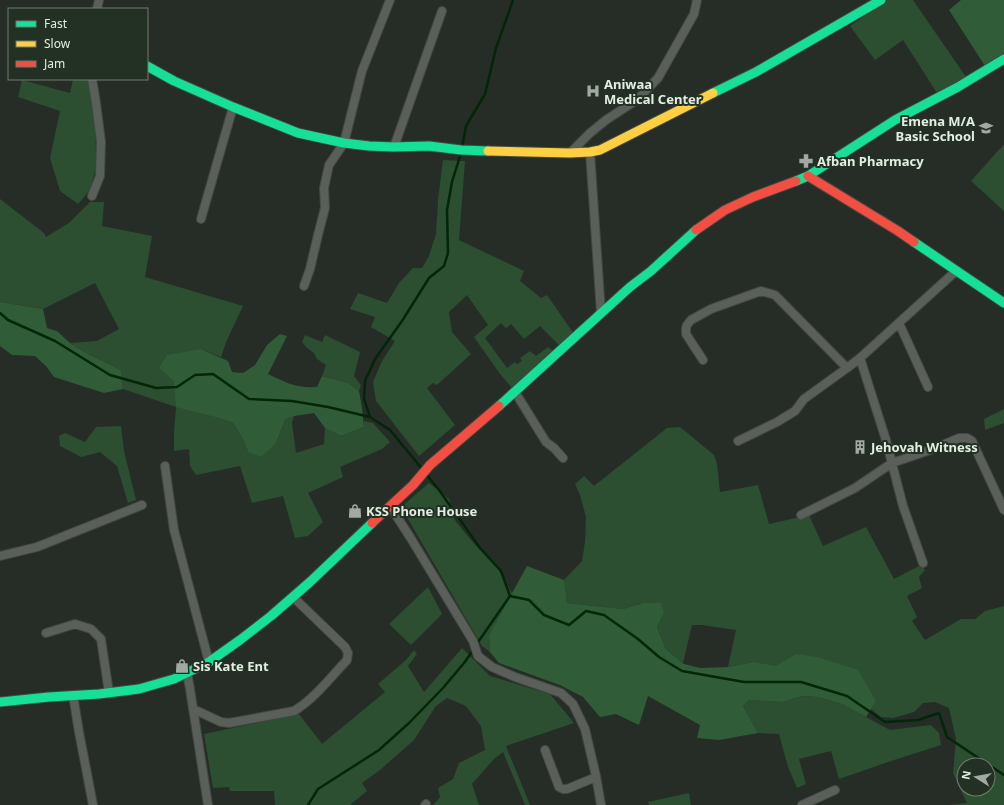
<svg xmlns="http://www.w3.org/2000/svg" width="1004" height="805" viewBox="0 0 1004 805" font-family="'Noto Sans',sans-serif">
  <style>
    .green { fill: #2b4f30; fill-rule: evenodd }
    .forest { fill: #305d37 }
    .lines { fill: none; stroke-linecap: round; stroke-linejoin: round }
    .stream { stroke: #032609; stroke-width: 2.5 }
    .street-casing { stroke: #424842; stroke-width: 10 }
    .fast-casing { stroke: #424842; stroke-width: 11 }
    .slow-casing { stroke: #424842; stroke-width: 11 }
    .jam-casing { stroke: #424842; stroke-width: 11 }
    .street { stroke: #5a5f5a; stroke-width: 8 }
    .fast { stroke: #16e098; stroke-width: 9 }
    .slow { stroke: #ffcf43; stroke-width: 9 }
    .jam { stroke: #f24e42; stroke-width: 9 }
    .labels { text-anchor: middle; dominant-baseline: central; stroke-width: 4; stroke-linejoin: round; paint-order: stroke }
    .poi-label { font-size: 13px; font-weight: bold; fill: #e4ece4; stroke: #233024; text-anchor: start }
  </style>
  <rect width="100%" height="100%" fill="#262d27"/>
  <!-- green -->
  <path class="green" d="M887 0H913L966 77 937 93 903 40 875 60 850 26Z
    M73 79H95L96 168 90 190 78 204 60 191 50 158 60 111 18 97 22 80 70 93Z
    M1004 144V211L971 181Z
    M443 160 465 161 459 240 524 271 520 281 541 298 547 295 574 334 560 346 540 326 524 339 511 324 506 328 501 323 485 338 507 368 515 362 517 364 522 361 520 358 530 351 536 356 548 347 554 352 512 388 500 374 474 337 488 325 467 295 449 312 452 332 471 354 437 385 433 383 427 388 455 425 419 456 376 401 373 382 382 361 395 341 371 327 375 317 350 309 358 293 387 303 399 283 413 268H422L429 256 436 234 438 200Z
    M0 199 44 233 46 237 69 223 90 202H104L102 226 152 236 145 277 243 306 227 340 221 357 201 349 216 417 233 423 244 441 248 452 276 443 285 420 294 416 292 423 296 453 324 444 325 428 341 436 364 427V421L373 423 390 442 382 449 340 467 343 477 308 493 323 522 308 536 295 538 283 496 252 503 240 466 196 475 190 466 189 449 174 451V432L176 407 123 389 121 370 86 353 70 343 97 341 119 329 95 283 43 309 0 302Z
    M305 335 322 342 325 335 360 352 354 376 361 385 359 391 348 383 322 376 326 365 317 359 314 353 307 348 302 342Z
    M1004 409V423L985 430 984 419Z
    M121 426 124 451 136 500 128 503 117 466 100 452 81 457 60 446 59 436 65 433 85 442 96 427Z
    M680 427 714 455 717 464 720 492 758 485 769 524 809 515 823 546 866 527 894 579 921 565 925 570 919 577 922 588 907 596 917 617 912 621 925 640 961 619H975L985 611 1004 606V805H949L967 803 953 773 956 739 949 708 935 702 923 703 914 712 893 718 881 717 871 709 876 700 796 654 776 667 753 662 728 667 736 630 702 625H692L683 663 666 649 657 627 664 614 643 603 623 609 567 603 564 580 582 561 585 542 586 517 580 495 575 484 584 476 594 486 667 428ZM964 765H988V789H964Z
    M429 483 449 499 454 519 470 539 498 569 512 593 489 635 490 652 482 646 401 507Z
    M428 587 442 614 411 645 389 624Z
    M462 648 490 676 550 694 574 723 506 746 530 805H525L503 752 494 759 472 784 479 805H433L440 797 438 788 453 779 459 763 485 750 481 726 466 706 447 698 436 706 414 740 380 770 362 783 367 791 350 805H275L274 791H230L229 787 213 788 204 734 299 714 322 744 385 692 378 684 406 660 414 650 417 654 408 666 424 692Z
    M802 696 818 697 842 704 890 730 931 725 939 733 941 745 891 761 839 779 831 751 799 759 806 784 797 788 788 767 779 734 758 733 743 706 749 700 783 702Z
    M689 793 691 805H649L648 802Z"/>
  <!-- forest -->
  <path class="forest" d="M961 0H1004V53L985 66 949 10Z
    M0 302 43 309 47 328 57 331 70 343 86 353 121 370 123 389 104 393 54 377 46 366 35 356 12 355 0 346Z
    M280 334 287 336 268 374C287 383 295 388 317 387L322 376 348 383 359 391 362 408 364 427 341 436 325 428 314 413 294 416 285 420 276 443 261 457 248 452 244 441 233 423 216 417 176 407 174 381 159 368 167 355 201 349 228 361 232 372 243 373 255 365 267 345Z
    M527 566 564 580 567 603 623 609 643 603H661L664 614 657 627 666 649 684 664 700 668 728 667 753 662 776 666 796 654 817 657 858 670 876 701 866 717 842 704 818 697 802 696 783 702 749 700 743 706 758 733 719 740 697 738 700 725 648 696 639 725 616 714 600 717 583 697 560 685 499 663 490 652 489 635Z"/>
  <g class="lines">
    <!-- stream -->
    <path class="stream" d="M462 148 466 126 485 94 496 48 513 0
      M0 313 8 320 55 341 110 375 156 388 177 387 195 375 213 374 249 399 292 401 328 407 370 417 390 430 423 470
      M370 417 364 399 365 381 375 359 402 321 429 278 444 266 448 253 447 210 452 182 461 153
      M426 474 439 490 480 548 501 571 510 596 529 600 544 615 569 625 586 611 604 615 638 639 659 657 682 671 744 682H801L847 696 885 722 918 720 939 713 947 737 1004 775
      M476 645 510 596
      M308 805 318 789 379 750 409 723 443 688 464 663 474 649"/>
    <defs>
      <path id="street" d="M97 9 99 0
        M92 79 96 103 101 142 100 176 92 196
        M394 147 442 11
        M590 152 601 313
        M570 153 590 133 606 120 638 99 658 78 694 14 697 0
        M201 219 233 107
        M304 286 310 269 318 235 325 208 324 188 329 165 344 143 362 71 390 0
        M899 323 928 387
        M860 358 886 440 903 506 923 563
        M703 360 686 334V328L687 325 691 320 711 309 761 291 775 295 847 368
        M515 392 546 442 554 448 563 458
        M738 441 777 422 795 411 804 399 847 368 860 358 956 271
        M165 466 174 530 209 662
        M390 506 410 537 473 641 478 656 492 667 515 677 561 693 573 704 585 729 596 776 601 805
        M801 515 855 488 892 463 933 449 959 438H967L972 441 1004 510
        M0 556 37 547 142 505
        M46 633 75 624 91 629 101 639 109 693
        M187 673 190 689 208 805
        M73 695 79 732 93 805
        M193 709 221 722 229 723 294 711C315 698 330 678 347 660L348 653 345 647 293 597
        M545 750 559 787 563 789H567L596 777
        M425 805 426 804
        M802 805 835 790"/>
      <path id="fast" d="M147 66 174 81 233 107 298 133 344 143 369 146 394 147 429 146 461 150 488 151
        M713 93 756 72 881 0
        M796 181 808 176 895 120 958 87 1004 59
        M914 242 1004 303
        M499 406 630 287 651 271 696 230
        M0 702 49 697 99 694 139 689 174 679 209 662 240 640 271 616 310 582 372 523"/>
      <path id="slow" d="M488 151 570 153 590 152 600 150 713 93"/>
      <path id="jam" d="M808 176 898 231 914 242
        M696 230 725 210 753 197 796 181
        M372 523 413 485 430 465 499 406"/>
    </defs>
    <!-- street casing -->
    <use href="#street" class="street-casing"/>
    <!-- fast casing -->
    <use href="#fast" class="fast-casing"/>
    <!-- slow casing -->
    <use href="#slow" class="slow-casing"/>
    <!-- jam casing -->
    <use href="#jam" class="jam-casing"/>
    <!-- street -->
    <use href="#street" class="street"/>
    <!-- fast -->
    <use href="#fast" class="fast"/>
    <!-- slow -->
    <use href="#slow" class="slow"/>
    <!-- jam -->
    <use href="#jam" class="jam"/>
  </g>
  <!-- icons -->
  <defs>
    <symbol id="hospital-bare" viewBox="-9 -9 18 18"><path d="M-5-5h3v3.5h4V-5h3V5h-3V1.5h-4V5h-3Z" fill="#a2a9a2" stroke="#233024" stroke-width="2.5" paint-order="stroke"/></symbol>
    <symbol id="school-bare" viewBox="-9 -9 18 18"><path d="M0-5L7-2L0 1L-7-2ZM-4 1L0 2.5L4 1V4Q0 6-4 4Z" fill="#a2a9a2" stroke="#233024" stroke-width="2.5" paint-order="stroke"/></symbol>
    <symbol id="pharmacy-bare" viewBox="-9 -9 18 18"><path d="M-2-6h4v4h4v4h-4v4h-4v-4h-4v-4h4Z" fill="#a2a9a2" stroke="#233024" stroke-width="2.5" paint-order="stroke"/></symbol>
    <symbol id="building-bare" viewBox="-9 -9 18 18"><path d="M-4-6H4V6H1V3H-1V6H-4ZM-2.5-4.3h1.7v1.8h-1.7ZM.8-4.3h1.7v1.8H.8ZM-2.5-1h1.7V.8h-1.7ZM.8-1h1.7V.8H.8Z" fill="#a2a9a2" stroke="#233024" stroke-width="2.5" paint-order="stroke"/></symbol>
    <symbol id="shop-bare" viewBox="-9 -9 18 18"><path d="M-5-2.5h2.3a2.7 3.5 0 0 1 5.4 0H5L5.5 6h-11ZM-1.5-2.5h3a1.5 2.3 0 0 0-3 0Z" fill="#a2a9a2" stroke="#233024" stroke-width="2.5" paint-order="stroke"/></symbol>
  </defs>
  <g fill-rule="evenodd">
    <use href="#hospital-bare" x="583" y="81" width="20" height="20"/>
    <use href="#school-bare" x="976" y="118" width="20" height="20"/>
    <use href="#pharmacy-bare" x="796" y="151" width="20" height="20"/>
    <use href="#building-bare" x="850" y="437" width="20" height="20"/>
    <use href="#shop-bare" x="345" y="501" width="20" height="20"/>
    <use href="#shop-bare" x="172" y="656" width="20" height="20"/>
  </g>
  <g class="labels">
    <!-- poi labels -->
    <g class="poi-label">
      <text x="604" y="84">Aniwaa<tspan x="604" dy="15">Medical Center</tspan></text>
      <text x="975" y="121" text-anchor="end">Emena M/A<tspan x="975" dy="15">Basic School</tspan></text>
      <text x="817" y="161">Afban Pharmacy</text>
      <text x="871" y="447">Jehovah Witness</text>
      <text x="366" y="511">KSS Phone House</text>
      <text x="193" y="666">Sis Kate Ent</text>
    </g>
  </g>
  <!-- legend -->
  <rect x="8" y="8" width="140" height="72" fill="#233024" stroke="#707b71"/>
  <rect x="16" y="21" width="20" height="6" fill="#16e098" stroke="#707b71"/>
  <text x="44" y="28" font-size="12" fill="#e4ece4">Fast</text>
  <rect x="16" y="41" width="20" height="6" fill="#ffcf43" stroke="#707b71"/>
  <text x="44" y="48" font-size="12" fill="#e4ece4">Slow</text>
  <rect x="16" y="61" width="20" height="6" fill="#f24e42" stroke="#707b71"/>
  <text x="44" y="68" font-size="12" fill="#e4ece4">Jam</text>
  <!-- north arrow -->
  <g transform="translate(976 777) rotate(281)"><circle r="19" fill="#233024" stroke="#707b71"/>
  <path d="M0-3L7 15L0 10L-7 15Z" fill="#a2a9a2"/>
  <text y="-6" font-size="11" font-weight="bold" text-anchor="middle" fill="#e4ece4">N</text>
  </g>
</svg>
